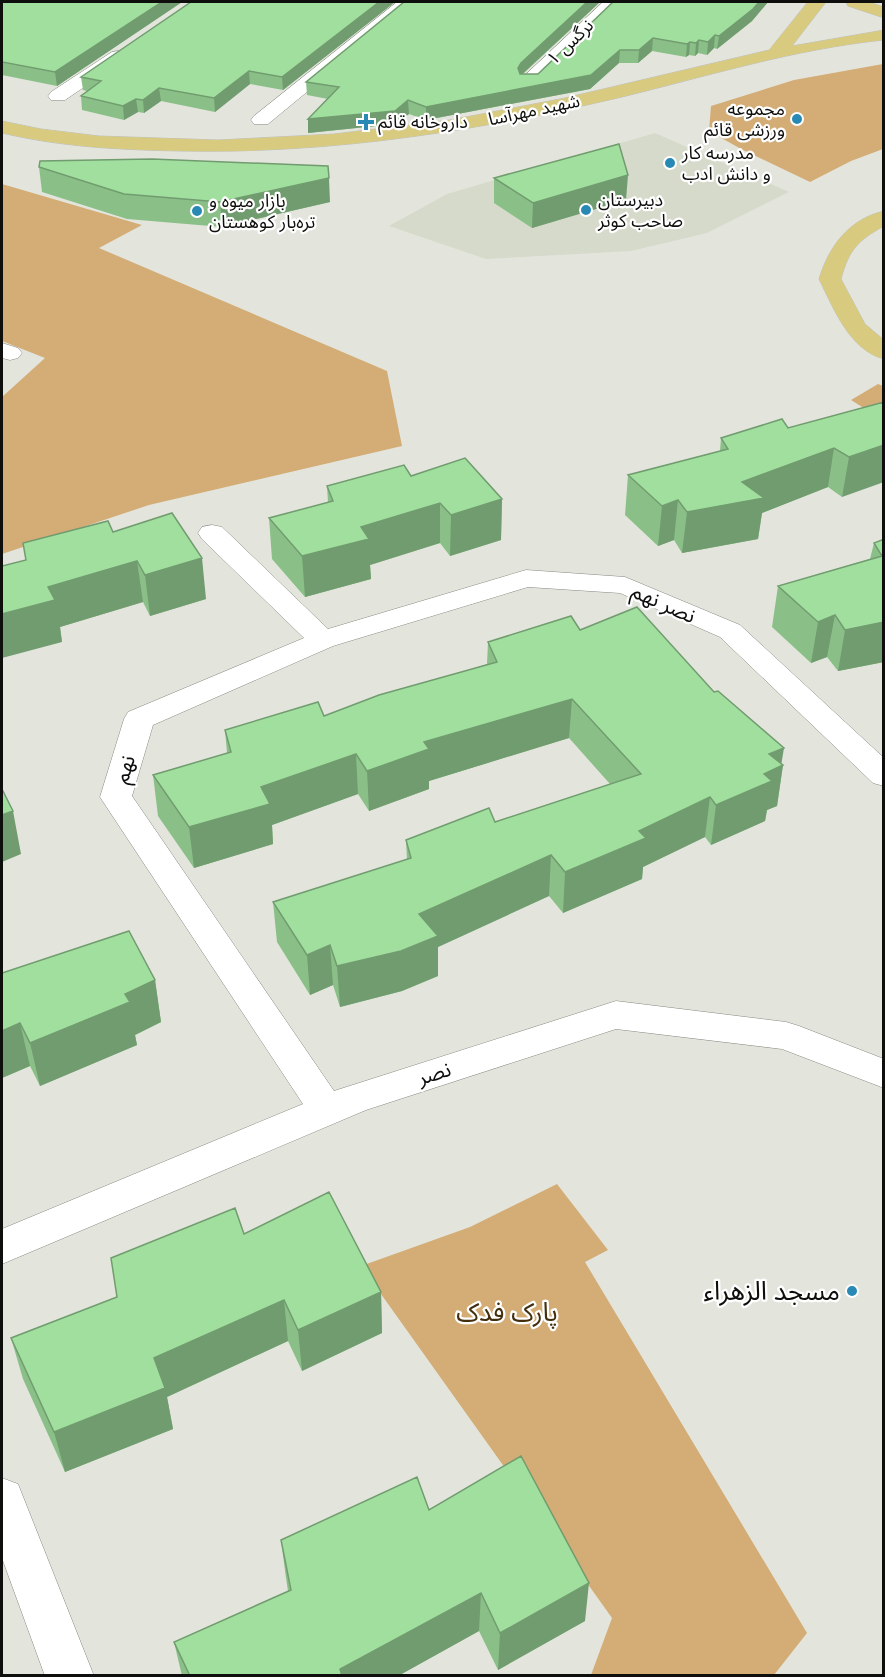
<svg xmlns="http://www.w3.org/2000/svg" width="885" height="1677" viewBox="0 0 885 1677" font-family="Montserrat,'Noto Sans Arabic',sans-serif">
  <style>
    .built { fill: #d5dacb }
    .green { fill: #d3ad75 }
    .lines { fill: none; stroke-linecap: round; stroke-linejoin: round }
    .minor-casing { stroke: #878a82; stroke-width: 1 }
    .major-casing { stroke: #c0c1c0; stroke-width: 1 }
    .minor { fill: #fff; fill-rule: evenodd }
    .major { fill: #d8cb80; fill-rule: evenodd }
    .wall { fill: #8ac088 }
    .shaded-wall { fill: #719c6f }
    .building { fill: #a1df9e; stroke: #719c6f; stroke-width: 1.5 }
    .poi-dot { fill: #2889b4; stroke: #fff; stroke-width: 2 }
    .labels { text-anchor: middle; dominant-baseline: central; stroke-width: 4.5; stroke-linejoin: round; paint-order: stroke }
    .far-street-label { font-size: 18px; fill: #0e0f0c; stroke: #fff }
    .far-poi-label { font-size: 18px; fill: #0e0f0c; stroke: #fff; text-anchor: start }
    .street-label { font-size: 21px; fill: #0e0f0c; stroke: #fff }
    .near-poi-label { font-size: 26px; fill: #0e0f0c; stroke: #fff; text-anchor: end }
    .near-park-label { font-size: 26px; fill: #432f0e; stroke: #fff }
  </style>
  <rect width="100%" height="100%" fill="#e3e5dd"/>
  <!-- built -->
  <path class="built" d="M655 133 789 192 707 233 631 251 486 259 389 226 447 194Z"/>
  <!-- green -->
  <path class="green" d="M883 64V149L851 161 810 182 741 149 709 131 711 106 794 80Z
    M2 184 142 225 99 248 387 371 402 446 149 505 2 554V397L45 358 2 341Z
    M878 384 883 386V420L851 400Z
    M557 1184 608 1250 585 1262 807 1633 774 1675H591L612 1618 361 1266 470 1227Z"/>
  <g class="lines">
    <defs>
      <path id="minor" d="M397 2H416L268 124H254L251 120 254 116Z
        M603 2H621L536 86H522L520 82 522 78Z
        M118 51 124 52 127 56 124 60 65 100H51L48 96 51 92 112 52Z
        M2 343 18 348 22 353 18 358 10 360 2 358Z
        M212 525 222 527 328 629 526 570 625 577 740 625 884 758V786L873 783 720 637 620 593 528 587 333 646 153 725 132 796 334 1091 616 1001 786 1022 799 1026 884 1059V1088L782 1049 616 1029 366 1110 2 1264V1229L303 1104 100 797 124 719 128 712 304 638 202 539 198 533 202 527Z
        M2 1478 18 1484 94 1676H45L2 1558Z"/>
      <path id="major" d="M808 2H826L792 46 884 30V40C795 49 708 76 622 97 477 131 331 154 182 151 121 150 61 147 2 133V121L41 129 99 136 218 140 334 134 450 120 565 98 769 50Z
        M846 2H869L884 7V18L848 6Z
        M884 211V226C857 241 849 250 841 279L865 324 884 340V359C849 350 833 307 819 279 829 246 849 219 884 211Z"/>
    </defs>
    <!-- minor casing -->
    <use href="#minor" class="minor-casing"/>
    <!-- major casing -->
    <use href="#major" class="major-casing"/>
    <!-- minor -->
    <use href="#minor" class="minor"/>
    <!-- major -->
    <use href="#major" class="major"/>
  </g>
  <!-- wall -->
  <path class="wall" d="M2 2H182L57 86 2 75Z
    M395 2 283 90 250 84 215 112 161 101 144 113 138 112 124 120 82 110 81 96 87 91 83 90 81 77Z
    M600 2 523 74H538L613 2H768L752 21 717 49 714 48 707 55 698 53 695 56 689 55 686 57 652 51 638 63H619L590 89 426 120 409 114 395 124 308 133 328 99 307 95 306 82Z
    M39 167 330 202 222 227 127 219 42 192Z
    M494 178 626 200 532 228 494 203Z
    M884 402 842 497 828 487 762 513 758 539 682 553 674 540 658 546 625 515 628 475 720 451 721 438 788 428Z
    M411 476 502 499 501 540 450 556 440 543 370 565 371 579 305 597 272 559 269 518 328 503 327 486Z
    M113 532 206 599 150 616 143 602 60 627 62 642 26 560Z
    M884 539V662L838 671 827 657 811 663 772 627 778 586 870 559 874 543Z
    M580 630 714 692 783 765 777 806 767 810 765 821 711 845 705 837 643 867 642 879 563 913 549 896 438 947V976L402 991 340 1007 333 985 310 995 277 942 273 902 407 860 406 840 495 822 610 784 569 738 429 781V789L369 811 358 794 272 825 273 844 194 868 158 816 153 775 227 753 225 730 324 716 487 664 488 642Z
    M2 973 155 980 161 1022 135 1035 137 1045 40 1086 30 1066 2 1078Z
    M244 1234 381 1292 382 1333 302 1371 288 1341 167 1397 173 1429 65 1472 23 1379 11 1338 117 1297Z
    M429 1510 585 1621 498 1670 479 1631 398 1676H182L174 1642 288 1591 286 1578 281 1540Z"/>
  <!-- shaded-wall -->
  <path class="shaded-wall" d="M162 2H182L57 86 55 72Z
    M379 2H395L283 90 282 77Z
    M587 2H600L520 76 518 68 521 63Z
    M759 2H768L752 21 717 49 719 36Z
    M715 35 714 48 707 55 708 42Z
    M653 38 652 51 638 63 639 50Z
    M699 40 698 53 695 56 696 43Z
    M690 42 689 55 686 57 687 44Z
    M620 50 619 63 590 89 426 120V107Z
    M249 71 250 84 215 112 214 98Z
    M159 88 161 101 144 113 143 100Z
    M136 99 138 112 124 120 123 106Z
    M408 100 409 114 395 124 308 133V119Z
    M628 175 626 200 532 228 533 203Z
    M329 178 330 202 222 227 220 202Z
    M884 445V482L842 497 849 457Z
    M834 448 828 487 762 513 758 539 682 553 687 512 742 482Z
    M502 499 501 540 450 556 451 515Z
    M678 500 674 540 658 546 662 506Z
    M440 503V543L370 565 371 579 305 597 302 556 361 527Z
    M202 558 206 599 150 616 145 575Z
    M137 561 143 602 60 627 62 642 2 658V614L48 587Z
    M835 615 827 657 811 663 818 622Z
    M884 622V662L838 671 845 630Z
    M572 699 569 738 429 781V789L369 811 367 771 424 742Z
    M784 748 781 766 783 765 777 806 767 810 765 821 711 845 716 805 764 774 769 754Z
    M356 754 358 794 272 825 273 844 194 868 189 827 261 787Z
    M710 797 705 837 643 867 642 879 563 913 565 872 639 831Z
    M13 811 21 854 2 862V815Z
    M551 855 549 896 438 947V976L402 991 340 1007 337 966 419 914Z
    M330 945 333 985 310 995 307 955Z
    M155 980 161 1022 135 1035 137 1045 40 1086 30 1043 125 994Z
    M20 1023 30 1066 2 1078V1031Z
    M381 1292 382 1333 302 1371 298 1330Z
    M284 1300 288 1341 167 1397 173 1429 65 1472 54 1432 154 1358Z
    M589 1583 585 1621 498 1670 500 1633Z
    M481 1593 479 1631 398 1676H340V1669Z"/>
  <!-- building -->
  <path class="building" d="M2 2H162L55 72 2 62Z
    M191 2H379L282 77 249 71 214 98 159 88 143 100 136 99 123 106 81 96 101 81 81 77Z
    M404 2H587L521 63 518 68 520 74H538L613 2H759L753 9 719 36 715 35 708 42 699 40 696 43 690 42 687 44 653 38 639 50H620L591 75 426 107 408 100 395 111 308 119 339 87 306 82Z
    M619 144 628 175 533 203 494 178Z
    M152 159 328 166 329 178 220 202 124 194 39 167 40 161Z
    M884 402V445L849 457 834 448 742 482 764 498 687 512 678 500 662 506 628 475 728 449 721 438 782 419 788 428Z
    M465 458 502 499 451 515 440 503 361 527 369 539 302 556 269 518 333 501 327 486 404 465 411 476Z
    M172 513 202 558 145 575 137 561 48 587 55 600 2 614V566L26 560 23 543 108 521 113 532Z
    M884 539V622L845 630 835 615 818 622 778 586 882 556 874 543Z
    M637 607 714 692 718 691 784 748 769 754 783 765 764 774 772 781 716 805 710 797 639 831 646 838 565 872 551 855 419 914 438 936 401 951 337 966 330 945 307 955 273 902 411 858 406 840 489 808 495 822 641 774 572 699 424 742 429 749 367 771 356 754 261 787 270 804 189 827 153 775 231 752 225 730 318 702 324 716 379 695 497 662 488 642 571 616 580 630Z
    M2 789 13 811 2 815Z
    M129 931 155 980 125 994 130 1002 30 1043 20 1023 2 1031V973Z
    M329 1192 381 1292 298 1330 284 1300 154 1358 165 1388 54 1432 11 1338 117 1297 111 1258 235 1208 244 1234Z
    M521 1456 589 1583 500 1633 481 1593 340 1669 342 1676H190L174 1642 291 1590 281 1540 417 1477 429 1510Z"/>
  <!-- markers -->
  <g class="poi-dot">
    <circle cx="797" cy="119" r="6"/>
    <path d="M363 113h6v6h6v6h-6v6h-6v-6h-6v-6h6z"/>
    <circle cx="670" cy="163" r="6"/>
    <circle cx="586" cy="210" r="6"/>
    <circle cx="197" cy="211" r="6"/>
    <circle cx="852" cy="1291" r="6"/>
  </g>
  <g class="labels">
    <!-- far-street labels -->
    <g class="far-street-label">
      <text transform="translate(570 42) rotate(-44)">نرگس ۱</text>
      <text transform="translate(534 110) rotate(-12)">شهید مهرآسا</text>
    </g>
    <!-- far-poi labels -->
    <g class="far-poi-label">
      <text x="785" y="109" text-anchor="end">مجموعه<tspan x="785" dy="21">ورزشی قائم</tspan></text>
      <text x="378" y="122">داروخانه قائم</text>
      <text x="682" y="153">مدرسه کار<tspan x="682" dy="21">و دانش ادب</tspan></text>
      <text x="598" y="200">دبيرستان<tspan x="598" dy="21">صاحب كوثر</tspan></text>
      <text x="209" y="201">بازار میوه و<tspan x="209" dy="21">تره‌بار کوهستان</tspan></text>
    </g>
    <!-- street labels -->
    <g class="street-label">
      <text transform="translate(664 603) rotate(24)">نصر نهم</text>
      <text transform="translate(124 769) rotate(-73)">نهم</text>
      <text transform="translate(434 1073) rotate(-18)">نصر</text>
    </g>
    <!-- near-poi labels -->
    <g class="near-poi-label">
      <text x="840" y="1291">مسجد الزهراء</text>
    </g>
    <!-- near-park labels -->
    <g class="near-park-label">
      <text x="507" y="1312">پارک فدک</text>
    </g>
  </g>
  <!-- border -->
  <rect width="885" height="1677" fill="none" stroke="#0e0f0c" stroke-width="6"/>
</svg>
